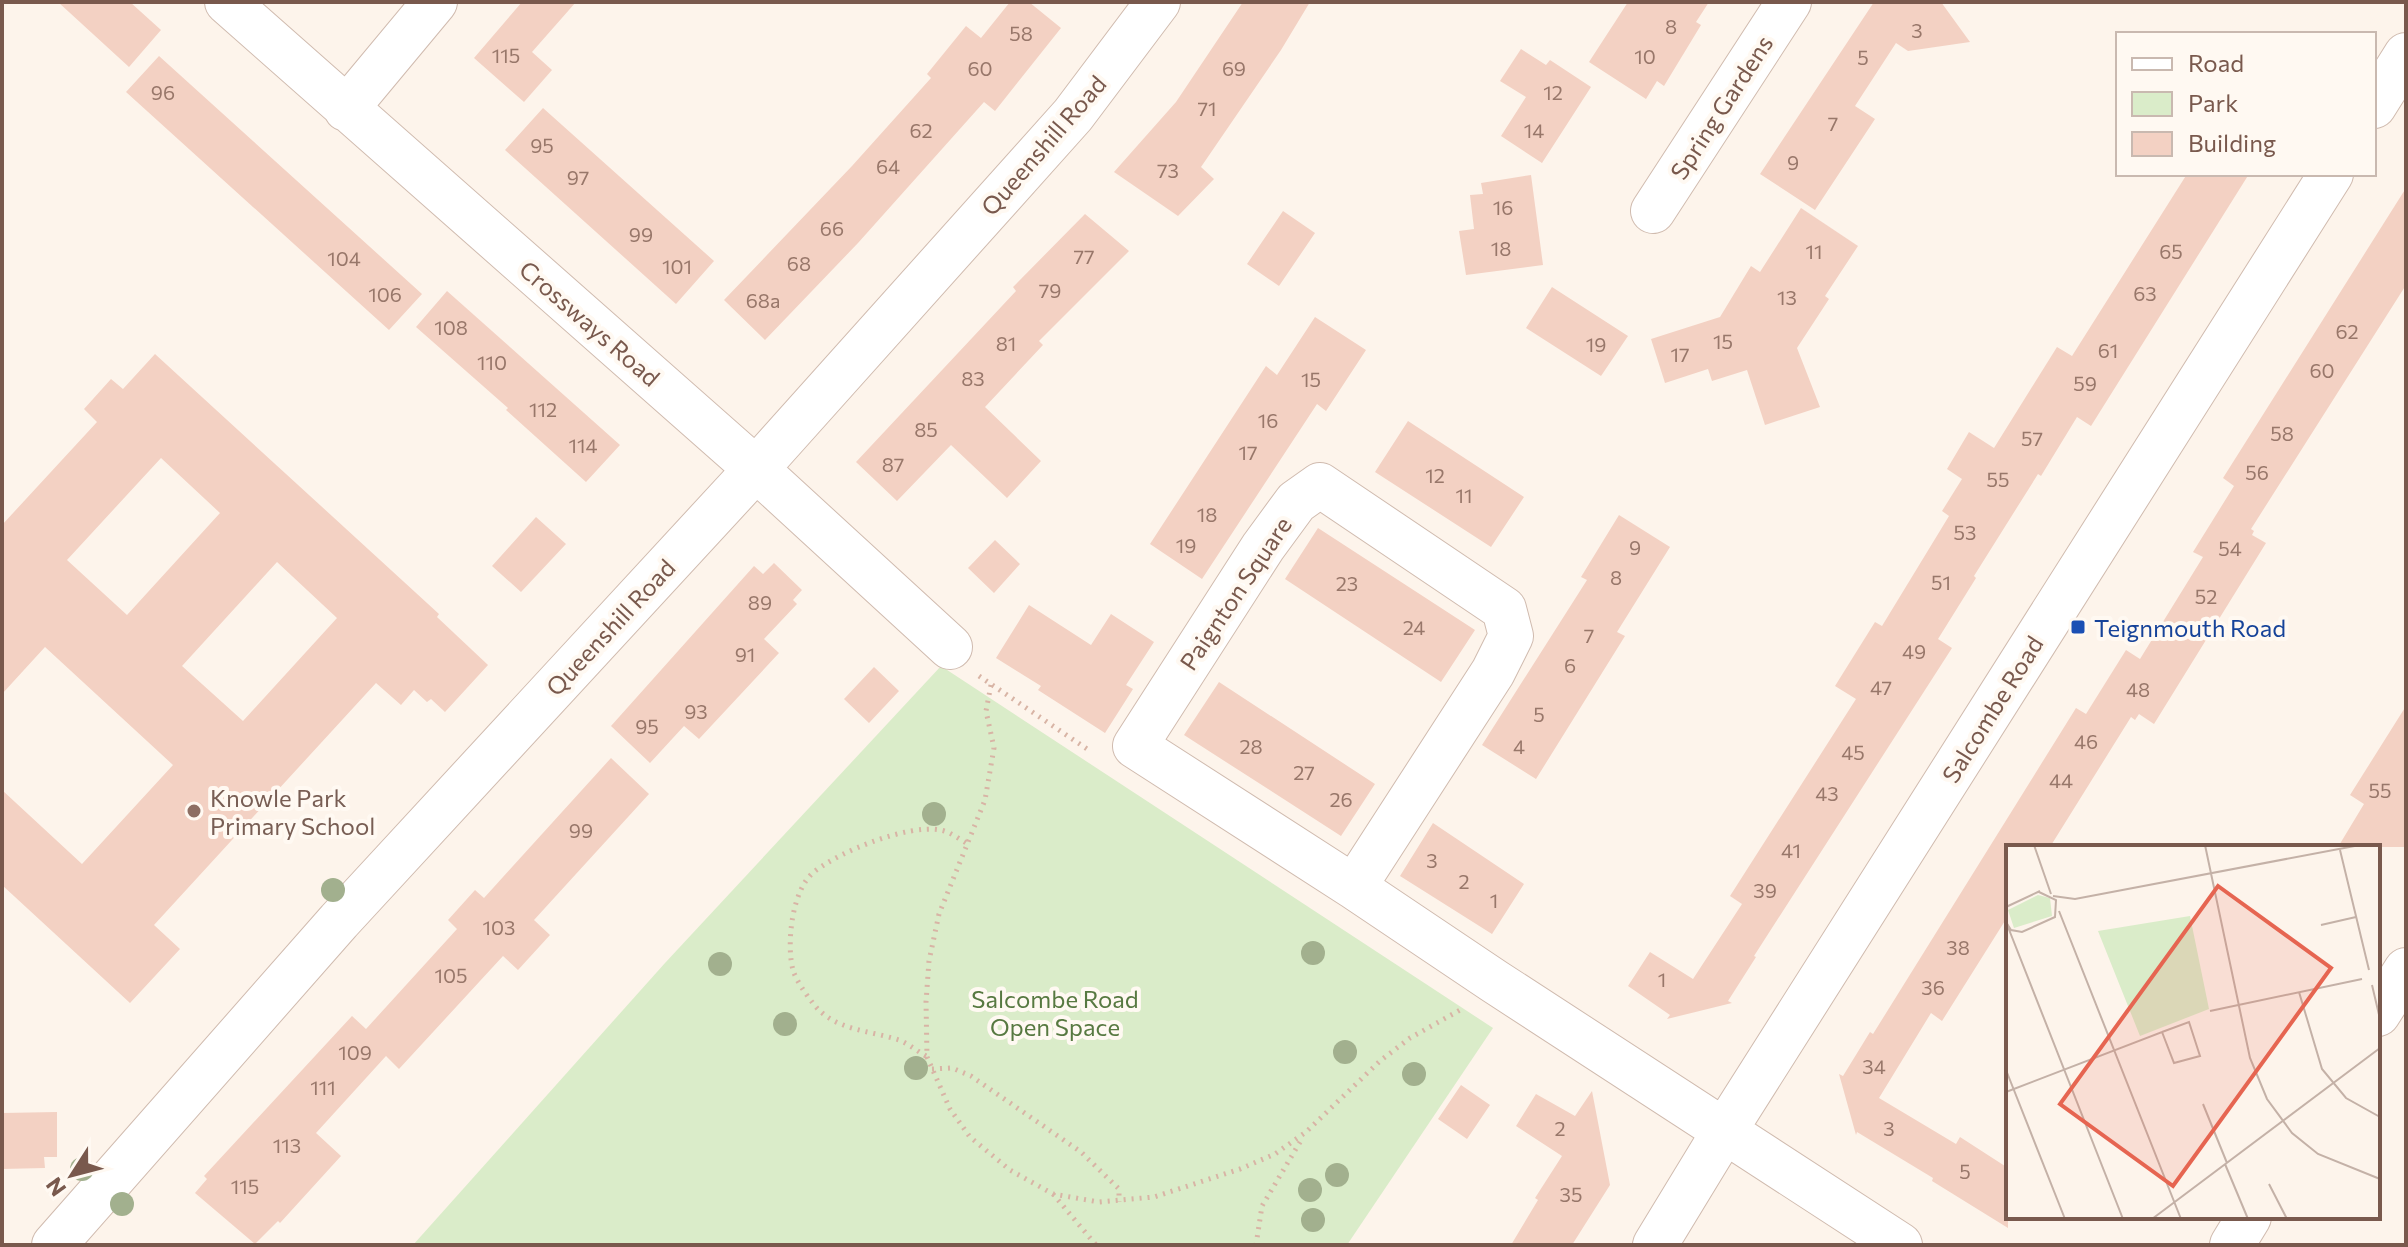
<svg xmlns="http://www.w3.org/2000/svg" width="2408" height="1247" viewBox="0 0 2408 1247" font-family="Commissioner,sans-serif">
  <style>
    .green { fill: #daecc9 }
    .building { fill: #f3d1c3; fill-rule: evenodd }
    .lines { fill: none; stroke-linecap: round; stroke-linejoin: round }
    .minor-casing { stroke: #d0bbaf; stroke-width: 46 }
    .path { stroke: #d8b4a5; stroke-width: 5; stroke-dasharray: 2 6; stroke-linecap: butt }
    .minor { stroke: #fff; stroke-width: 44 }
    .tree { fill: #a2b08e }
    .transit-dot { fill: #1a4fb4; stroke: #fff9f2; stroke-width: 3 }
    .education-dot { fill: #8d6e63; stroke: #fff9f2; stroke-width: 3 }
    .labels { text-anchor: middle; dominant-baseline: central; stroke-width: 8; stroke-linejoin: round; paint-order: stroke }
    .number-label { font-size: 20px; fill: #98776a }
    .street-label { font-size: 24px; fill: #79594d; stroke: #fff9f2 }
    .transit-label { font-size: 24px; fill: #164399; stroke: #fff9f2; text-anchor: start }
    .education-label { font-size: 24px; fill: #785e54; stroke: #fff9f2; text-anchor: start }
    .park-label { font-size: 24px; fill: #577941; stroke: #fff9f2 }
    .inset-road { fill: none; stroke: #c4b1a7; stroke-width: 2 }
    .view { fill: #e66551; fill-opacity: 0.15; stroke: #e66551; stroke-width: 4 }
    .inset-edge { fill: none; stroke: #79594d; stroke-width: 4 }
  </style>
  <rect width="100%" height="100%" fill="#fdf4eb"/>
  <!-- green -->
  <path class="green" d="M941 666 1493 1028 1347 1245H413L665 963Z"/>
  <!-- building -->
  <path class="building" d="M58 2H130L161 30 129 67Z
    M522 2H576L532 52 552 70 524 102 474 58Z
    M1010 2H1029L1061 28 995 111 984 102 858 243 765 340 724 300 852 166 931 78 927 74 966 26 981 38Z
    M1243 2H1310L1281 50 1201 167 1214 179 1178 216 1114 172 1176 102Z
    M1628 2H1709L1696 22 1701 25 1664 86 1657 81 1646 99 1589 62Z
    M1874 2H1941L1970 42 1908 51 1896 43 1855 106 1875 119 1815 210 1760 174Z
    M1521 49 1546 65 1550 60 1591 87 1542 163 1501 136 1526 97 1500 81Z
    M159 56 422 294 389 330 126 92Z
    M543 108 714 261 676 304 505 150Z
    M2187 174H2249L2091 426 2077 417 2041 476 2038 474 1974 576 1976 578 1938 639 1952 648 1754 956 1756 957 1728 1001 1732 1003 1667 1019 1670 1015 1628 986 1650 952 1693 979 1742 904 1730 896 1856 699 1835 686 1875 622 1882 626 1949 516 1942 511 1962 479 1947 469 1969 432 1994 448 2057 347 2072 356Z
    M1531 175 1543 265 1466 275 1459 231 1474 229 1470 195 1483 194 1481 183Z
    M2406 188V285L2251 529 2254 531 2252 535 2266 543 2154 724 2139 714 2135 720 2131 717 2050 847H2008V916L1942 1021 1931 1013 1879 1098 1956 1144 1960 1137 2008 1168V1228L1932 1181 1933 1178 1857 1132 1856 1135 1839 1074 1843 1076 1870 1032 1873 1034 2076 708 2086 714 2126 650 2140 659 2203 557 2193 552 2234 486 2223 478Z
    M1801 208 1858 246 1825 296 1829 299 1797 348 1820 407 1765 425 1747 370 1712 381 1708 369 1665 383 1651 339 1720 317 1751 266 1760 272Z
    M1283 211 1315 233 1279 286 1247 264Z
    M1085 214 1129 251 1039 341 1043 345 985 407 1041 461 1007 498 951 445 897 501 856 462 1016 291 1013 287Z
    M1552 287 1628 336 1601 376 1526 328Z
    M447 291 620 445 586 482 506 410 508 408 416 327Z
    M1315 317 1366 350 1326 411 1317 404 1202 579 1150 544 1266 366 1277 375Z
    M155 354 439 614 437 617 488 665 445 712 431 699 427 702 414 690 401 705 376 683 154 925 180 949 130 1003 2 885V790L82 864 173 765 45 647 2 694V525L97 422 84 409 111 379 123 389ZM161 458 220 513 127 615 67 560ZM277 562 337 618 243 721 182 666Z
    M1408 421 1524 497 1491 547 1375 472Z
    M1619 515 1670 547 1617 632 1625 636 1536 779 1482 745 1587 580 1581 577Z
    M536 517 566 544 521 592 492 566Z
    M1318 528 1475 630 1441 682 1285 579Z
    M995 540 1020 564 994 593 968 568Z
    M774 563 802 590 793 600 797 604 764 639 779 653 699 739 684 726 650 763 611 726 754 566 763 574Z
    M1029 605 1091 645 1111 614 1154 642 1126 685 1133 689 1105 733 1038 690 1041 686 996 658Z
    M874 667 899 691 869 723 844 699Z
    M1219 682 1375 784 1341 836 1184 735Z
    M2406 706V847H2338L2364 804 2350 795Z
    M611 758 649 794 534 920 550 935 518 970 503 956 399 1069 386 1056 316 1133 341 1156 280 1223 278 1221 255 1244 195 1193 207 1179 204 1176 352 1016 366 1029 457 929 448 920 475 890 484 898Z
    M1433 823 1524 884 1492 934 1400 876Z
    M1461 1085 1490 1105 1467 1139 1438 1119Z
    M1592 1091 1610 1185 1572 1245H1511L1538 1200 1535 1198 1562 1156 1516 1126 1536 1094 1575 1116Z
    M57 1112V1157H44L45 1168 2 1169V1113Z"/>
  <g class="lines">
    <defs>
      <path id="minor" d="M227 2 756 469 950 647
        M2374 106 2406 55
        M346 109 435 2
        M1653 211 1789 2
        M1354 887 1135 746 1263 547 1296 502 1320 485 1504 609 1511 636 1493 672 1354 887 1494 981 1900 1245
        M2378 1014 2406 970
        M54 1245 339 921 756 469 1073 115 1158 2
        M1655 1245 1725 1130 2331 174
        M2232 1245 2249 1217"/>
    </defs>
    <!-- minor casing -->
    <use href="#minor" class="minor-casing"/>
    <!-- path -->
    <path class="path" d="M979 676 1090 751
      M991 685 986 711 994 748 985 800 939 914 929 961 926 1002 927 1057 950 1109 970 1137 1010 1170 1053 1194 1099 1202 1154 1197 1240 1169 1275 1154 1306 1132 1380 1061 1410 1038 1460 1010
      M926 1056C917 1051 909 1044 899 1040 869 1030 833 1031 812 1002 805 993 796 980 793 970 786 944 792 889 814 872 840 851 908 824 940 830 949 831 959 839 968 844
      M932 1069 952 1068 971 1076 1081 1152 1119 1189V1202
      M1053 1194 1096 1245
      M1256 1245 1262 1206 1303 1137"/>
    <!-- minor -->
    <use href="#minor" class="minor"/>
  </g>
  <!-- trees -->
  <g class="tree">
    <circle cx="934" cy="814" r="12"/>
    <circle cx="333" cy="890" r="12"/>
    <circle cx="1313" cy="953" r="12"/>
    <circle cx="720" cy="964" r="12"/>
    <circle cx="785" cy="1024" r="12"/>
    <circle cx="1345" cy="1052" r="12"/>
    <circle cx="916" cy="1068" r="12"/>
    <circle cx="1414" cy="1074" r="12"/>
    <circle cx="82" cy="1169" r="12"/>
    <circle cx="1337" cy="1175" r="12"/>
    <circle cx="1310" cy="1190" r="12"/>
    <circle cx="122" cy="1204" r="12"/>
    <circle cx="1313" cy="1220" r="12"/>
  </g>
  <!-- markers -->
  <rect class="transit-dot" x="2070" y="619" width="16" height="16" rx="4"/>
  <circle class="education-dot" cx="194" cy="811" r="8"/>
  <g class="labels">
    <!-- number labels -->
    <g class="number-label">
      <text x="1671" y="26">8</text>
      <text x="1917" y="30">3</text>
      <text x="1021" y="33">58</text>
      <text x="506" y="55">115</text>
      <text x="1645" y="56">10</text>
      <text x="1863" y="57">5</text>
      <text x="980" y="68">60</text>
      <text x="1234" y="68">69</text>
      <text x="163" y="92">96</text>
      <text x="1553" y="92">12</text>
      <text x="1207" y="108">71</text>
      <text x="1833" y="123">7</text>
      <text x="921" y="130">62</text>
      <text x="1534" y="130">14</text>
      <text x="542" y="145">95</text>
      <text x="1793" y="162">9</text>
      <text x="888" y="166">64</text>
      <text x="1168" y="170">73</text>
      <text x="578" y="177">97</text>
      <text x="1503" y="207">16</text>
      <text x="832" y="228">66</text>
      <text x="641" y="234">99</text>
      <text x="1501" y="248">18</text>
      <text x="1814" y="251">11</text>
      <text x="2171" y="251">65</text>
      <text x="1084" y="256">77</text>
      <text x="344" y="258">104</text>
      <text x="799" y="263">68</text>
      <text x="677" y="266">101</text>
      <text x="1050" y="290">79</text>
      <text x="2145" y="293">63</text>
      <text x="385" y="294">106</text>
      <text x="1787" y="297">13</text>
      <text x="763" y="300">68a</text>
      <text x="451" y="327">108</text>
      <text x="2347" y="331">62</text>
      <text x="1723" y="341">15</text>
      <text x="1006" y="343">81</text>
      <text x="1596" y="344">19</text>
      <text x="2108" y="350">61</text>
      <text x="1680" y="354">17</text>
      <text x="492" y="362">110</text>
      <text x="2322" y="370">60</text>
      <text x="973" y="378">83</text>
      <text x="1311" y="379">15</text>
      <text x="2085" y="383">59</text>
      <text x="543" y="409">112</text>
      <text x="1268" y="420">16</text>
      <text x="926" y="429">85</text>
      <text x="2282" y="433">58</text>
      <text x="2032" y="438">57</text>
      <text x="583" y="445">114</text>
      <text x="1248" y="452">17</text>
      <text x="893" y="464">87</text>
      <text x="2257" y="472">56</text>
      <text x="1435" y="475">12</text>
      <text x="1998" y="479">55</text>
      <text x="1464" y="495">11</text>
      <text x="1207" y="514">18</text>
      <text x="1965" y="532">53</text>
      <text x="1186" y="545">19</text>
      <text x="1635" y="547">9</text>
      <text x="2230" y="548">54</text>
      <text x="1616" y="577">8</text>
      <text x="1941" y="582">51</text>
      <text x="1347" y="583">23</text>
      <text x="2206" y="596">52</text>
      <text x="760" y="602">89</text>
      <text x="1414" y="627">24</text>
      <text x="1589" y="635">7</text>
      <text x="1914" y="651">49</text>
      <text x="745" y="654">91</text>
      <text x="1570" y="665">6</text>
      <text x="1881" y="687">47</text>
      <text x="2138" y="689">48</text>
      <text x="696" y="711">93</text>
      <text x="1539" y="714">5</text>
      <text x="647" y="726">95</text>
      <text x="2086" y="741">46</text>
      <text x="1251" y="746">28</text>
      <text x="1519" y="746">4</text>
      <text x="1853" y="752">45</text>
      <text x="1304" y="772">27</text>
      <text x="2061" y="780">44</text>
      <text x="2380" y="790">55</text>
      <text x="1827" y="793">43</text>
      <text x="1341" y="799">26</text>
      <text x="581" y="830">99</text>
      <text x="1791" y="850">41</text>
      <text x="1432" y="860">3</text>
      <text x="1464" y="881">2</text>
      <text x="1765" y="890">39</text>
      <text x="1494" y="900">1</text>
      <text x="499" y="927">103</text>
      <text x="1958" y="947">38</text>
      <text x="451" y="975">105</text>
      <text x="1662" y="979">1</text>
      <text x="1933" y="987">36</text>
      <text x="355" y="1052">109</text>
      <text x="1874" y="1066">34</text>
      <text x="323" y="1087">111</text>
      <text x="1560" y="1128">2</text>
      <text x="1889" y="1128">3</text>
      <text x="287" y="1145">113</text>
      <text x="1965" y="1171">5</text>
      <text x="245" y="1186">115</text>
      <text x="1571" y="1194">35</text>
    </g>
    <!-- street labels -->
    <g class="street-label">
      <text transform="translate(1721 107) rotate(-57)">Spring Gardens</text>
      <text transform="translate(1043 145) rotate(-49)">Queenshill Road</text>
      <text transform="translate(590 323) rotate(41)">Crossways Road</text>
      <text transform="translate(1235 593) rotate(-56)">Paignton Square</text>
      <text transform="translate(610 627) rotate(-47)">Queenshill Road</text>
      <text transform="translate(1992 709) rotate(-58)">Salcombe Road</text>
    </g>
    <!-- transit labels -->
    <g class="transit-label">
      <text x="2094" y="627">Teignmouth Road</text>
    </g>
    <!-- education labels -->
    <g class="education-label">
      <text x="210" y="797">Knowle Park<tspan x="210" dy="28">Primary School</tspan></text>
    </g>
    <!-- park labels -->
    <g class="park-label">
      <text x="1055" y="998">Salcombe Road<tspan x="1055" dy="28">Open Space</tspan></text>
    </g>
  </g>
  <!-- overview -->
  <g transform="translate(2006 845)">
    <rect width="374" height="374" fill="#fdf4eb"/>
    <path d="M32 50 44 53 46 71 8 83 2 65ZM184 71 203 164 134 191 92 86Z" fill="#daecc9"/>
    <path class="inset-road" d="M28 0 45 49M199 0 244 213 261 254 286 288 312 309 374 334M334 5 363 125M47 51 69 54 354 0M0 62 34 46M53 66 175 374M0 77 5 85 16 87 49 72 50 55 33 47M315 80 350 72M2 82 117 374M366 140 374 174M293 147 316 224 340 253 374 272M204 166 356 134M0 225 59 374M0 247 156 187 168 218 194 211 183 177 156 187M197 259 221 318M219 319 242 374M263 339 281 374M146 374 374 203"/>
    <path class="view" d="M212 41 325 123 167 341 54 259Z"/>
    <rect width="374" height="374" class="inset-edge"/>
  </g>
  <!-- border -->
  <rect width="2408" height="1247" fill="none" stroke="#79594d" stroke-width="8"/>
  <!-- legend -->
  <rect x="2116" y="32" width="260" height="144" fill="#fff9f2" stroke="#c9b9b0" stroke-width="2"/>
  <rect x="2132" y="58" width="40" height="12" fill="#ffffff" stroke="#c9b9b0" stroke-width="2"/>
  <text x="2188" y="72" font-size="24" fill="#79594d">Road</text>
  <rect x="2132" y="92" width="40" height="24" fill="#daecc9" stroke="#c9b9b0" stroke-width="2"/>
  <text x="2188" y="112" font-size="24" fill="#79594d">Park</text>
  <rect x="2132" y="132" width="40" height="24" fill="#f3d1c3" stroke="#c9b9b0" stroke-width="2"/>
  <text x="2188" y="152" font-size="24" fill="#79594d">Building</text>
  <!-- north arrow -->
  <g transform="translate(72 1175) rotate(234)" stroke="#fff9f2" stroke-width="6" paint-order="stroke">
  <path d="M0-6L14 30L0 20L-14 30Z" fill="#79594d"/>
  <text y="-12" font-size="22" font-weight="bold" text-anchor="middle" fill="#79594d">N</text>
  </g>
</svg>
